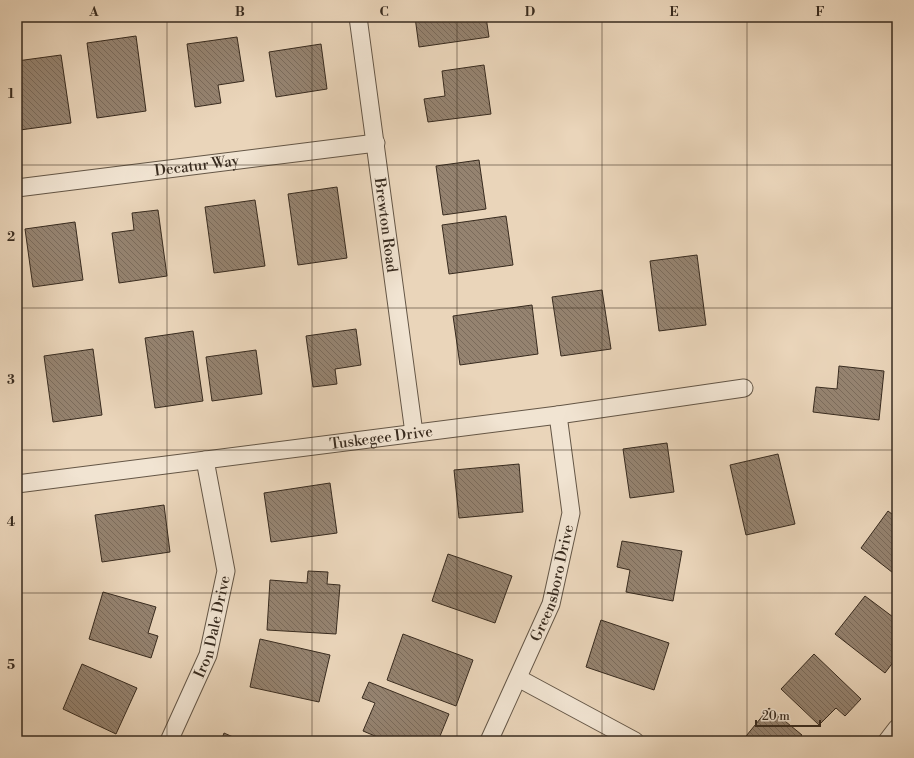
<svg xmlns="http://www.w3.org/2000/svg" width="914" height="758" viewBox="0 0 914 758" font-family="'Libre Bodoni',serif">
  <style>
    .building { fill: url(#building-back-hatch); stroke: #382b1f }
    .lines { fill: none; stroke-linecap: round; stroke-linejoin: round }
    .street-casing { stroke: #645646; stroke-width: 19 }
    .street { stroke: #f1e4d2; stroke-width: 17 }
    .grid { fill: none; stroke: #382b1f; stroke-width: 1; stroke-opacity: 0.55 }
    .labels { text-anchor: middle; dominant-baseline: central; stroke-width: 3; stroke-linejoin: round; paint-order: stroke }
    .street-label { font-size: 15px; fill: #382b1f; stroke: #f1e4d2 }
    .neatline { fill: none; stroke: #382b1f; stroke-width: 1.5 }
    .grid-label { font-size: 13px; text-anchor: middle; font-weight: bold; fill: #382b1f }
  </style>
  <defs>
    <pattern id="building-back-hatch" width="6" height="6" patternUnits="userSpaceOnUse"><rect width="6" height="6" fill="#958370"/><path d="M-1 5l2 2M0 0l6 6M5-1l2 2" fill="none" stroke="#7b6b5b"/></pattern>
  </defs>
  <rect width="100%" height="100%" fill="#ead5ba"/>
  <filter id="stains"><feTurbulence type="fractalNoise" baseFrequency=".005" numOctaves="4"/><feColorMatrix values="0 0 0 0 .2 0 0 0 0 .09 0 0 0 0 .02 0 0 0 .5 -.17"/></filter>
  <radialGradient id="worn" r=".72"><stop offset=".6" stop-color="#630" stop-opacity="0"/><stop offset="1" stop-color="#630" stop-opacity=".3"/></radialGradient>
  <!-- building -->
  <path class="building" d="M415 17H486L489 37 419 47Z
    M136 36 146 111 97 118 87 43Z
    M237 37 244 81 218 85 221 103 195 107 187 44Z
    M321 44 327 89 276 97 269 52Z
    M61 55 71 123 20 130 17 111V61Z
    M484 65 491 114 428 122 424 99 445 96 442 71Z
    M479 160 486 209 443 215 436 166Z
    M337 187 347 258 298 265 288 194Z
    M255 200 265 266 214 273 205 207Z
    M158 210 167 276 119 283 112 233 134 230 132 213Z
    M506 216 513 265 449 274 442 225Z
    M75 222 83 280 33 287 25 229Z
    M697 255 706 325 659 331 650 261Z
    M17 268 21 299H17Z
    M602 290 611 349 561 356 552 297Z
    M532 305 538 354 460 365 453 316Z
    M356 329 361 365 335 369 337 384 313 387 306 336Z
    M193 331 203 401 155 408 145 338Z
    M93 349 102 415 53 422 44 356Z
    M256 350 262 394 212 401 206 357Z
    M839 366 884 371 879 420 813 412 816 387 837 389Z
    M17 394 21 427H17Z
    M667 443 674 492 630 498 623 449Z
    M778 454 795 524 746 535 730 465Z
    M519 464 523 512 459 518 454 470Z
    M330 483 337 533 271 542 264 493Z
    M164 505 170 552 102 562 95 515Z
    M888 511 897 518V576L861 548Z
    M622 541 682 551 673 601 626 592 630 570 617 567Z
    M448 554 512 576 495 623 432 601Z
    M308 571 328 572 327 584 340 585 336 634 267 630 270 580 307 583Z
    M103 592 156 607 148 633 158 636 151 658 89 639Z
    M865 596 897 620V657L885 673 835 634Z
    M601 620 669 643 654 690 586 667Z
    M403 634 473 660 456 706 387 680Z
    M260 639 330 655 319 702 250 687Z
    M814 654 861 699 845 716 836 708 819 725 781 689Z
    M82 664 137 688 116 734 63 709Z
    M369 682 449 714 438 741H387L363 731 375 703 362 698Z
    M769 708 802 735 797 741H742Z
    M224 733 242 741H221Z"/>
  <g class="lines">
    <defs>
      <g id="street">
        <path id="s1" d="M358 17 414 433"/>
        <path id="s2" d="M17 188 376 143"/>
        <path id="s3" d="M17 484 558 415 744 388"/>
        <path d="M518 678 635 741"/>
        <path id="s4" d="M169 741 208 655 226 571 205 460"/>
        <path id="s5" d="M489 741 551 604 571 513 558 415"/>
        <path d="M887 741 897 728"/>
      </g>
    </defs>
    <!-- street casing -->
    <use href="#street" class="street-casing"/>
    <!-- street -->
    <use href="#street" class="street"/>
  </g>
  <!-- grid -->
  <path class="grid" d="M167 17V741M312 17V741M457 17V741M602 17V741M747 17V741M17 165H897M17 308H897M17 450H897M17 593H897"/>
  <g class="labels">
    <!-- street labels -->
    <g class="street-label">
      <text stroke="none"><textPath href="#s2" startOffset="181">Decatur Way</textPath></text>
      <text stroke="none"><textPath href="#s1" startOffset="210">Brewton Road</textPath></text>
      <text stroke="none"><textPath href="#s3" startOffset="367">Tuskegee Drive</textPath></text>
      <text stroke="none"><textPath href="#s5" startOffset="171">Greensboro Drive</textPath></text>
      <text stroke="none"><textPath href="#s4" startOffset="123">Iron Dale Drive</textPath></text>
    </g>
  </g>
  <!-- margin -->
  <rect width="914" height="758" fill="none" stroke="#ead5ba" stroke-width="44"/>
  <!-- scale -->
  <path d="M756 720v6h64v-6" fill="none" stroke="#382b1f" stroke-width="2"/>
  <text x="762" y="720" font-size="12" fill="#382b1f" stroke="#f1e4d2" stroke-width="3" paint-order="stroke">20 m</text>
  <rect x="22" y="22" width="870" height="714" class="neatline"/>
  <g class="grid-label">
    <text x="94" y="16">A</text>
    <text x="240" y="16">B</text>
    <text x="384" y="16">C</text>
    <text x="530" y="16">D</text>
    <text x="674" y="16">E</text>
    <text x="820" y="16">F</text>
    <text x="11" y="98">1</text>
    <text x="11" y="241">2</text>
    <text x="11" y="384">3</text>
    <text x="11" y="526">4</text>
    <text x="11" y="669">5</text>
  </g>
  <rect width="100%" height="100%" filter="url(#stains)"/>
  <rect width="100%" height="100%" fill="url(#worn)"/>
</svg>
